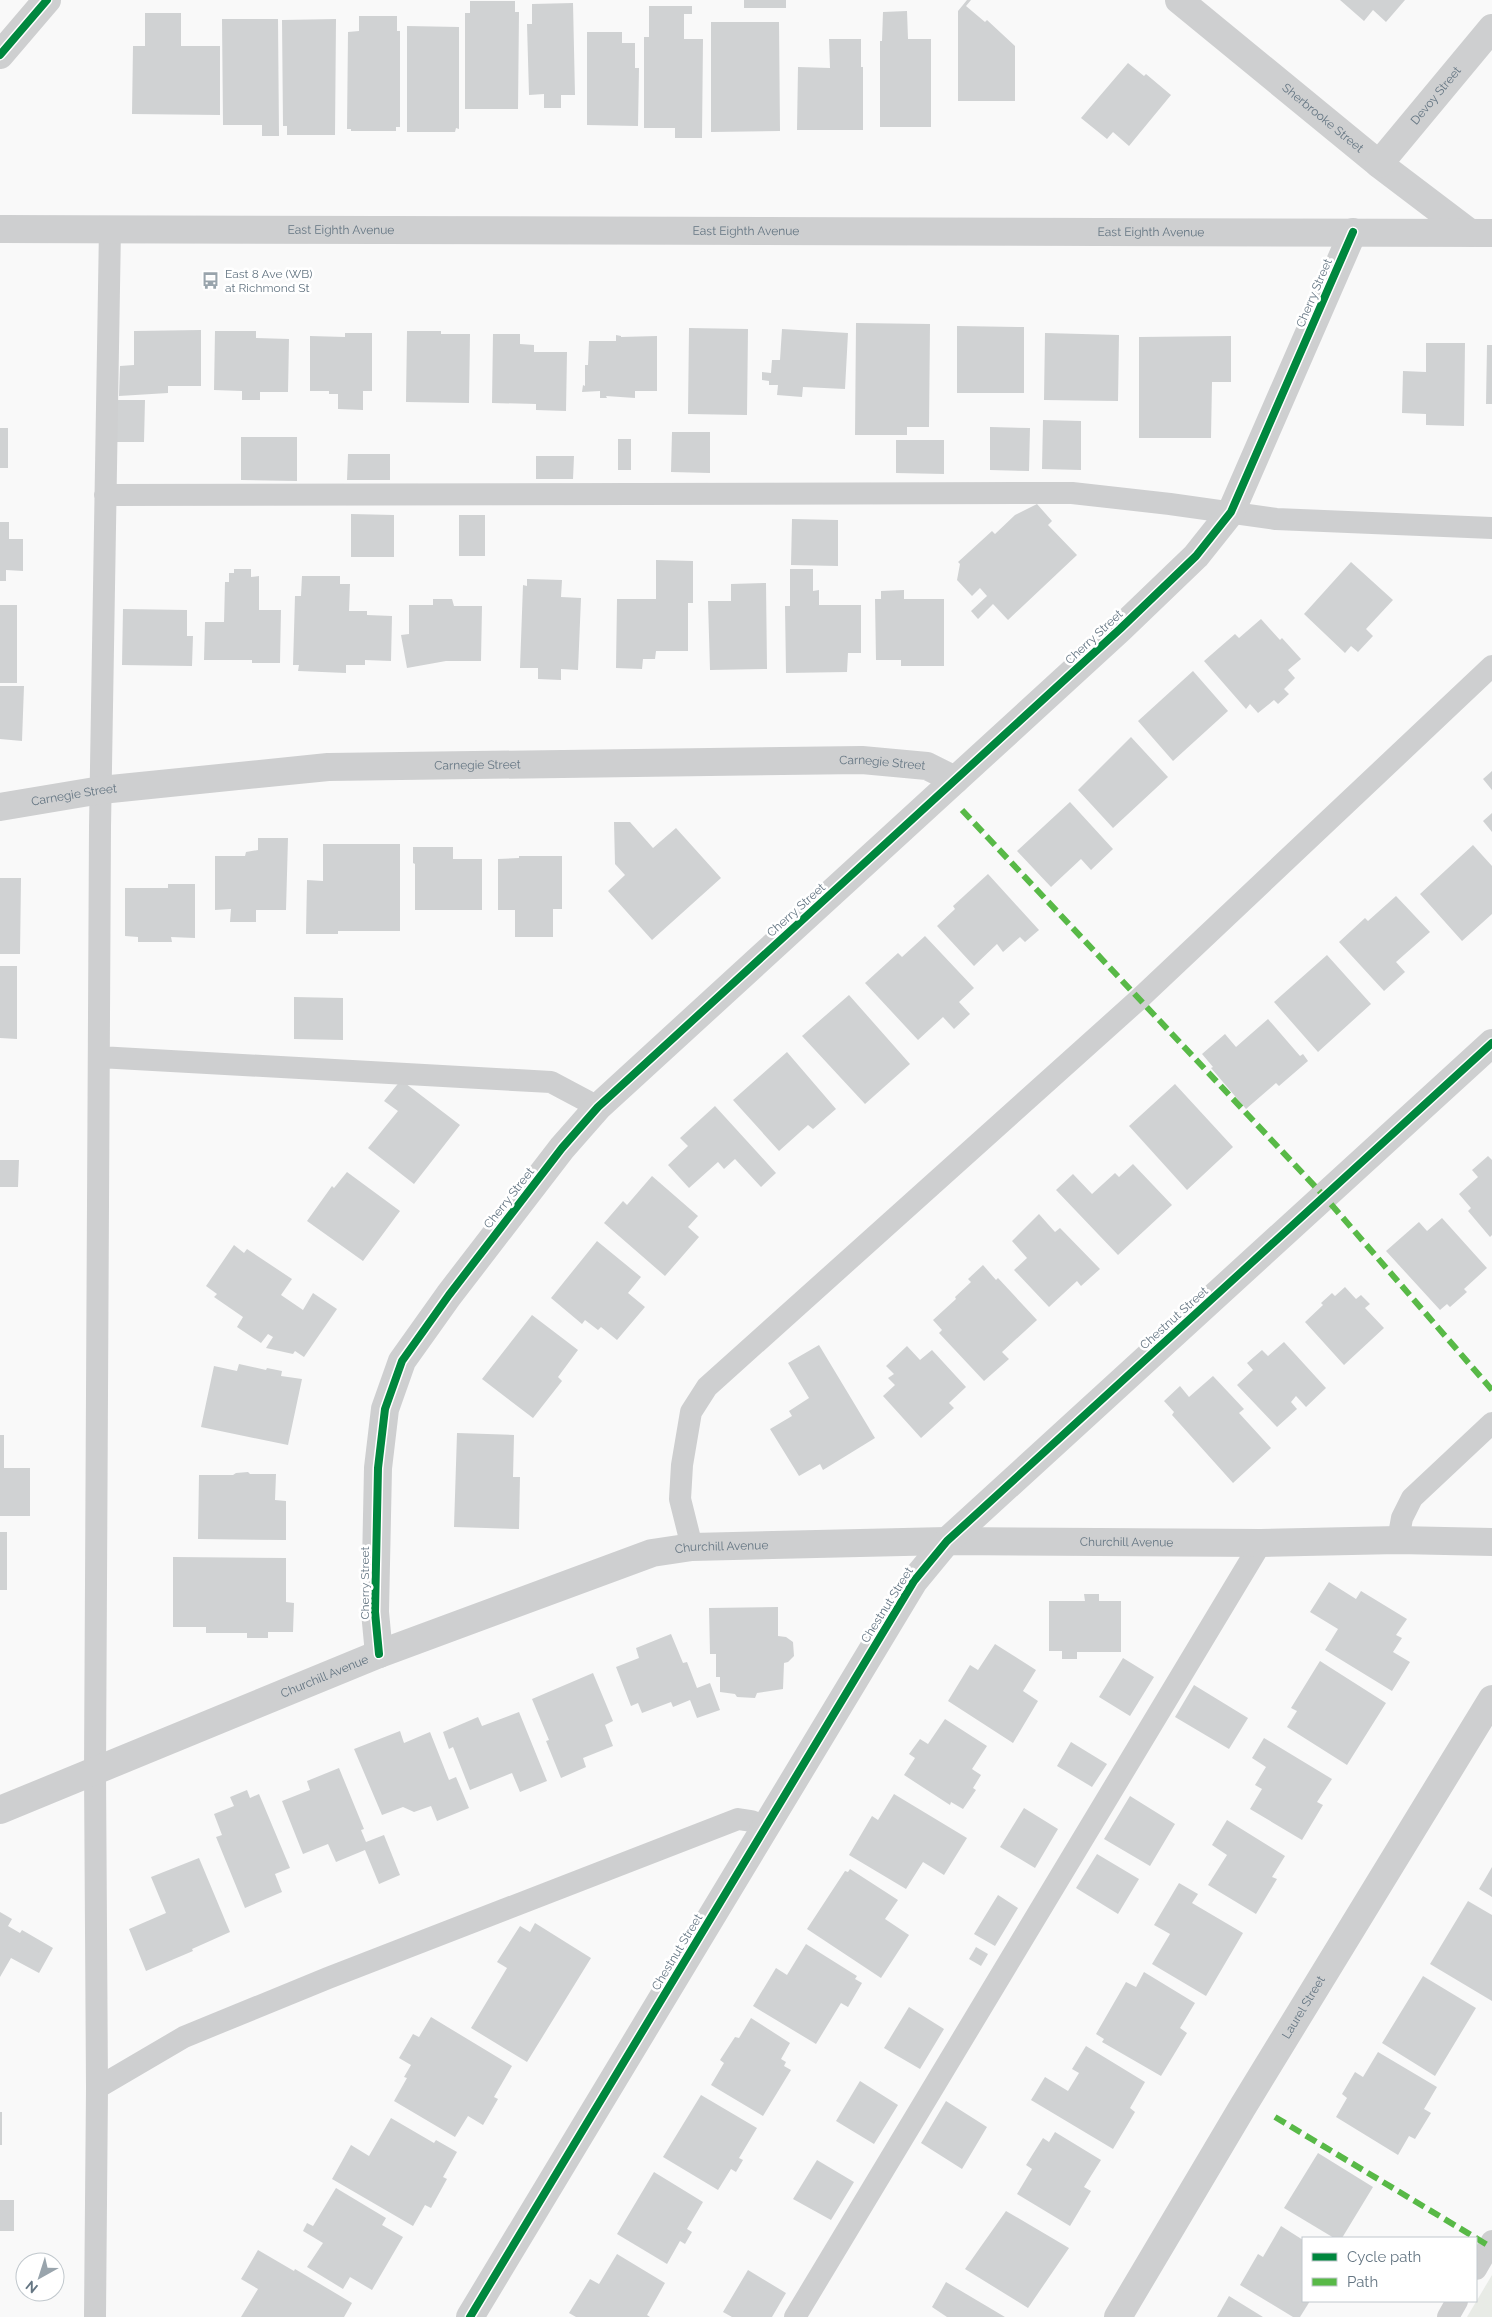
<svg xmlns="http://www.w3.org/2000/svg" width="1492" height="2317" viewBox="0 0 1492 2317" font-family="Raleway,sans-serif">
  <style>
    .green { fill: #e8ebe6 }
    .building { fill: #d0d2d3 }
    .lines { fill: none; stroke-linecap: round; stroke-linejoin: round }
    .service { stroke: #cecfd0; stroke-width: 22 }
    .minor { stroke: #cecfd0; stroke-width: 28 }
    .tertiary { stroke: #cecfd0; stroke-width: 28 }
    .quiet { stroke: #58b947; stroke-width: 6; stroke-dasharray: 12 6; stroke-linecap: butt }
    .cycleway-casing { stroke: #fff; stroke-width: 11 }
    .cycleway { stroke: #00873e; stroke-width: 8 }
    .labels { text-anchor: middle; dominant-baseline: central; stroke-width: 5; stroke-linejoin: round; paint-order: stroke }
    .street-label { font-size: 12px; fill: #657683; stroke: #fff }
    .poi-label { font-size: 12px; fill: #657683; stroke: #fff; text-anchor: start }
  </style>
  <rect width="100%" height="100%" fill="#f9f9f9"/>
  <!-- green -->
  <path class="green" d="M1492 2275V2317H1467Z"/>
  <!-- building -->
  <path class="building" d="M744 0H786V8H744Z
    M967 0H971L966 6 985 22 987 20 1015 46V101H958V11Z
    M1340 0H1405L1386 22 1373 10 1364 21Z
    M470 1H515V12H519L518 109H465V13H470Z
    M573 3 575 95H561V108H544V94L529 95 527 24H532V4Z
    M649 6H692V14H684V39H703L702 138H675V128H644V37H649Z
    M907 11 908 39H931V127H880V41H882L883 12Z
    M145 13H181V46H220V115L132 114 133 46H145Z
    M359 16H397V31H400V127H396V131H351V129H347L348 32 359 31Z
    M222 19H278L279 136H262V125H223Z
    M336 19 335 135H287V126H283L282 20Z
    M711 22H779L780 131 711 132Z
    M407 26 459 27V129L456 128 455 132H407Z
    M587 32H622V43H635V68H639L638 126 587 125Z
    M829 39H861V67H863V130H797L798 67 830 68Z
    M1128 63 1144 76 1146 74 1171 95 1129 146 1113 132 1107 139 1081 118Z
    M856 323 930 324 929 427H907V435H855Z
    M957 326 1024 327V393H957Z
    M689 328 748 329 747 415 688 414Z
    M782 329 848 333 845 389 803 387 802 397 777 395 778 385H769V381L762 380V372L771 373 772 360H780Z
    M201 330V386H168V393L119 396 120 366 134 365V331Z
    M215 331H256V338L289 339 288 392H260V400H242V391L214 390Z
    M407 331H441V334H470L469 403 406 402Z
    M345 333H372V391H363V410L338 409V394H329V391H310V336L345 337Z
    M1045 333 1119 335 1118 401 1044 400Z
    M493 334H520V344L534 345V352H567L566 411 536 410V404L492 403Z
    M616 335 621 336V337L657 336V391H635V398L606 396 607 398H600V391L582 392 583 385 585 386V365H588L589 341H616Z
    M1231 336V382H1212L1211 438H1139V337Z
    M1426 343H1465L1464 426 1426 425V414L1402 413 1403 371 1426 372Z
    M1487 345H1492V404H1486Z
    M114 400H145L144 442H114Z
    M1043 420 1081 421V470L1042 469Z
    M990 427 1030 428 1029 471 990 470Z
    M0 428H8V468H0Z
    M672 432H710V473L671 472Z
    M241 437H297V481L241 480Z
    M618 439H631V470H618Z
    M896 440H944V474L896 473Z
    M348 454H390V480H347Z
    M536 456H574L573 479H536Z
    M1037 504 1052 521 1048 525 1077 555 1008 620 993 604 978 619 971 611 987 596 980 588 972 596 957 580 960 564 958 562 992 531 995 534 1015 515Z
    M351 514 394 515V557H351Z
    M459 515H485V556H459Z
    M792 519 838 520V566L791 565Z
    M0 522H9V539H23V571L6 570V581H0Z
    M656 560 693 561V603H688V651H656L655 659H643L642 669 616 668 617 599H656Z
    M1351 562 1393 600 1366 629 1373 636 1358 652 1351 646 1345 653 1304 614Z
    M234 569H251V577L259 576V610H281L280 663H252V660H204L205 622H224L225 582H229V573H234Z
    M790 569H813V591L819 590V605H861V653H848L847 672 786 673 785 606H790Z
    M302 576H340V584H350L349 611H367V615L392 616 391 661 365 660V665H346V673L298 671 299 665H293L295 596H301Z
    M527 579 562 580 561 597 581 598 578 670 561 669V680L538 679V668H520L523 585 527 586Z
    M766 583 767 669 710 670 708 601H731V584Z
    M904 590V599H944V666H901V660H876L875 599H881V591Z
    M433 599H452L454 606H482L481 661H446L407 668 401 635 409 634V605H433Z
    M0 605H17V683H0Z
    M123 609 187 610V636H193L192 666 122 665Z
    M1261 619 1280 640 1282 638 1301 659 1288 670 1295 678 1284 689 1289 694 1278 704 1274 700 1258 713 1250 704 1246 709 1204 661 1235 634 1239 638Z
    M1193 671 1228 711 1173 761 1138 721Z
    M0 686H24L22 741 0 739Z
    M1131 737 1168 777 1113 828 1078 790Z
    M1492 771V790L1483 779Z
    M1070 802 1113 849 1091 870 1081 859 1051 887 1017 851Z
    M1492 813V832L1483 821Z
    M614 822H630L653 848 676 828 721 878 652 940 608 891 625 875 615 864Z
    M258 838H288L286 910H256V922H230L231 909 215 910V856H245L246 852 258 850Z
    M323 844H400V931H338V934H306L307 880 323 881Z
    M1473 845 1492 866V914L1462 941 1420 894Z
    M413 847H453V859H482V910H415V864L413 863Z
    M519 856H562V909H553V937H515V910H498V859L519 858Z
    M988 874 1039 930 1025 942 1020 937 1003 952 997 944 974 966 937 926 955 909 953 906Z
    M0 878H21L20 954H0Z
    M168 884H195V938L171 937 172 942H138V937L125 936V888H168Z
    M1396 896 1430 932 1396 962 1405 972 1384 991 1339 942 1365 918 1368 921Z
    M925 936 974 988 959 1002 970 1014 954 1029 943 1017 918 1040 865 983 898 953 902 957Z
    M1327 955 1371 1004 1318 1052 1274 1002Z
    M0 966H17V1039L0 1038Z
    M849 995 910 1064 865 1104 802 1036Z
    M294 997 343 998V1040L294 1039Z
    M1268 1019 1300 1056 1303 1054 1308 1061 1279 1086 1276 1083 1246 1109 1211 1068 1213 1067 1202 1054 1225 1034 1236 1047Z
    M787 1052 836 1109 813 1129 808 1125 779 1151 733 1100Z
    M401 1080 460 1125 414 1184 368 1148 398 1111 384 1101Z
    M1175 1084 1233 1147 1187 1190 1129 1126Z
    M715 1106 776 1173 761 1187 735 1159 724 1169 718 1162 689 1188 668 1165 688 1146 680 1138Z
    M1488 1156 1492 1160V1235L1490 1237 1468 1211 1471 1208 1459 1194 1478 1177 1472 1170Z
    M0 1160H19L18 1187H0Z
    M1133 1164 1172 1205 1118 1255 1056 1190 1073 1174 1092 1194 1115 1173 1119 1177Z
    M347 1172 400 1211 363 1261 307 1221 332 1186 334 1188Z
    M652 1176 698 1216 688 1227 699 1237 665 1276 604 1223 623 1201 627 1205Z
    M1039 1214 1055 1232 1060 1228 1100 1269 1081 1286 1077 1281 1049 1307 1014 1270 1027 1258 1012 1241Z
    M1442 1218 1487 1268 1464 1289 1467 1292 1450 1307 1447 1304 1440 1310 1386 1251 1419 1222 1427 1231Z
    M597 1241 641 1277 628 1293 645 1307 617 1340 601 1327 598 1330 585 1320 582 1324 551 1298Z
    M234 1245 244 1253 247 1249 292 1279 281 1295 303 1310 313 1293 337 1309 304 1357 295 1351 293 1354 266 1348 273 1337 268 1334 261 1343 237 1327 243 1317 214 1297 217 1294 206 1286Z
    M983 1265 996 1280 998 1278 1037 1320 1002 1352 1009 1359 984 1381 939 1333 942 1330 933 1320 956 1299 955 1297 971 1282 968 1279Z
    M1345 1287 1356 1299 1361 1295 1370 1304 1365 1308 1384 1328 1344 1365 1305 1322 1323 1305 1321 1303 1332 1293 1335 1296Z
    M532 1315 578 1350 558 1377 562 1381 533 1418 482 1379Z
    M1284 1342 1326 1388 1306 1407 1296 1396 1291 1402 1297 1409 1277 1427 1237 1385 1253 1370 1247 1363 1262 1350 1268 1356Z
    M819 1345 875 1438 823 1470 820 1464 799 1476 770 1429 792 1416 789 1411 809 1398 788 1363Z
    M907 1346 920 1360 932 1350 966 1387 949 1403 954 1408 921 1438 883 1396 895 1385 888 1378 894 1374 886 1366Z
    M239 1364 266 1370 267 1368 282 1371 281 1376 302 1379 288 1445 201 1427 214 1366 237 1371Z
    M1213 1376 1244 1409 1239 1413 1271 1448 1233 1483 1172 1415 1174 1412 1164 1401 1180 1386 1189 1397Z
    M457 1433 514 1435 513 1477H520L519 1529 454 1527Z
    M0 1435H4V1468H30V1516H0Z
    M248 1472 250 1474H276L275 1500 286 1501V1540L198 1539 199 1475H233L236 1473Z
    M0 1532H7V1590H0Z
    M173 1557 286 1558V1602L294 1603 293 1632H268V1638H247V1633H206V1627H173Z
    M1329 1582 1356 1599 1361 1591 1407 1619 1396 1635 1402 1638 1393 1652 1410 1662 1392 1691 1325 1650 1338 1629 1310 1612Z
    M1084 1594H1099V1601H1121V1652H1077V1659H1062V1651H1049V1601H1085Z
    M778 1607V1636L786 1637 793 1642 794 1656 788 1662 784 1663 783 1689 757 1693 755 1698 737 1697 735 1694 720 1692V1677H716V1654H710L709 1608Z
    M671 1634 683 1663 687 1662 697 1688 710 1683 720 1710 697 1718 690 1700 673 1707 671 1702 642 1713 638 1703 631 1706 616 1667 639 1658 636 1648Z
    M995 1644 1036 1670 1023 1691 1038 1701 1013 1743 948 1701 970 1665 978 1670Z
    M1123 1658 1154 1677 1130 1716 1099 1697Z
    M1320 1661 1386 1703 1347 1765 1287 1727 1297 1711 1291 1708Z
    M593 1673 613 1721 605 1725 613 1746 583 1758 586 1767 561 1778 546 1741 549 1740 532 1699Z
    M1194 1685 1248 1718 1229 1749 1175 1717Z
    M519 1712 547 1781 520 1792 512 1773 470 1790 453 1747 449 1749 443 1732 478 1717 482 1726Z
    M945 1719 987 1746 972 1769 981 1775 973 1788 976 1790 963 1809 951 1802 950 1805 904 1775 915 1758 909 1754 920 1739 928 1744Z
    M400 1731 404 1743 430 1732 449 1780 456 1777 469 1808 437 1821 431 1806 414 1812 403 1807 382 1815 354 1749Z
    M1264 1738 1332 1779 1317 1802 1323 1805 1302 1840 1250 1809 1262 1789 1255 1785 1266 1767 1252 1758Z
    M1071 1742 1107 1764 1092 1787 1057 1766Z
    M339 1768 364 1829 361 1830 366 1842 384 1835 400 1875 379 1884 365 1850 336 1862 328 1844 303 1854 282 1801 310 1790 307 1781Z
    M247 1790 250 1798 259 1794 290 1868 275 1874 282 1892 245 1908 216 1837 222 1835 214 1814 234 1806 230 1797Z
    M894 1794 967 1838 944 1875 923 1862 906 1889 849 1855 872 1816 878 1820Z
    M1130 1796 1175 1824 1150 1866 1104 1839Z
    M1024 1808 1058 1829 1035 1868 1000 1847Z
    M1227 1820 1285 1856 1272 1877 1277 1879 1256 1914 1208 1885 1227 1855 1212 1845Z
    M1097 1854 1139 1879 1118 1914 1076 1888Z
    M199 1858 230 1932 192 1949 193 1951 146 1971 129 1929 166 1913 151 1877Z
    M1492 1867V1897L1479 1889Z
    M850 1869 898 1900 885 1919 909 1935 881 1978 807 1929 845 1871 848 1872Z
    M1179 1883 1198 1894 1192 1903 1243 1933 1206 1996 1152 1964 1170 1934 1154 1925Z
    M998 1895 1018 1908 995 1946 974 1934Z
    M1468 1901 1492 1915V2001L1430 1964Z
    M0 1912 12 1919 8 1926 20 1933 22 1930 53 1948 39 1973 11 1958 0 1977Z
    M535 1923 591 1958 527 2062 471 2028 507 1968 497 1962 520 1926 530 1932Z
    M806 1944 857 1976 855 1979 862 1983 848 2007 841 2003 816 2044 753 2006 776 1968 787 1975Z
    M976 1947 988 1954 981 1966 969 1959Z
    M1144 1972 1195 2003 1180 2028 1187 2033 1161 2076 1102 2042 1104 2039 1096 2034 1126 1982 1136 1987Z
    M1423 1976 1476 2008 1435 2076 1382 2043Z
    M909 2007 944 2029 920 2069 884 2048Z
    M431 2017 512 2066 494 2097 498 2099 483 2125 468 2116 455 2137 394 2101 407 2078 404 2077 411 2065 399 2058 413 2034 419 2037Z
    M751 2018 790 2043 781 2059 786 2062 784 2066 791 2070 763 2116 711 2085 724 2063 720 2060 735 2037 739 2038Z
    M1086 2046 1145 2082 1130 2108 1135 2112 1113 2149 1031 2100 1045 2077 1068 2091 1079 2073 1072 2069Z
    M1378 2052 1437 2087 1424 2109 1431 2113 1415 2139 1409 2136 1398 2155 1336 2117 1347 2098 1342 2094 1355 2072 1363 2077Z
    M860 2081 898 2105 874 2144 836 2121Z
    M701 2095 757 2128 739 2158 743 2160 736 2172 731 2169 718 2190 663 2157Z
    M946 2101 987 2127 962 2169 921 2143Z
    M0 2112H2V2145H0Z
    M391 2118 434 2143 436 2140 457 2152 443 2177 447 2179 431 2208 425 2205 413 2226 332 2179 351 2145 369 2156Z
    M1055 2132 1101 2160 1084 2187 1091 2191 1070 2226 1017 2194 1032 2169 1026 2165 1043 2138 1049 2142Z
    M1318 2153 1373 2187 1342 2238H1334L1284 2208Z
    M817 2160 854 2182 831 2220 793 2199Z
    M654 2172 703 2202 687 2229 692 2232 685 2244 680 2241 667 2264 617 2234Z
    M336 2188 386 2218 382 2225 403 2237 372 2290 350 2277 343 2289 307 2267 323 2243 303 2231 307 2223 313 2226Z
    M0 2200H14V2231H0Z
    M1006 2211 1069 2248 1028 2308 965 2269Z
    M1281 2226 1303 2240V2301H1310L1300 2317H1293L1240 2285 1258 2254 1263 2257Z
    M258 2250 294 2271 295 2269 352 2303 344 2317H241L258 2289 241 2279Z
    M617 2254 665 2283 647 2315 650 2317H576L569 2313 590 2279 599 2284Z
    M748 2270 786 2293 772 2317H732L723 2312Z
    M946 2282 1005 2317H947L932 2307Z
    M1229 2296 1263 2317H1217Z"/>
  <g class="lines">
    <!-- service -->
    <path class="service" d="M105 495 1072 493 1170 504 1276 519 1492 528
      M99 1057 551 1082 598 1107
      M1398 1540 1402 1518 1412 1498 1492 1423
      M692 1547 680 1499 682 1465 691 1412 707 1387 1138 1000 1492 666
      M97 2088 184 2037 328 1978 738 1819 751 1821 766 1827
      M1476 2269 1492 2241
      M95 2317 97 2088 95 1771 100 827 110 228
      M795 2317 1261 1543
      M1448 2317 1457 2301"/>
    <!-- minor -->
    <g class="minor">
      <path id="s1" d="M1179 0 1379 164 1470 233"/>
      <path id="s2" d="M1379 164 1492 28"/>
      <path id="s3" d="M0 807 101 790 328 767 862 760 927 766 955 780"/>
      <path d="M379 1654 375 1612 378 1468 385 1409 402 1361 449 1295 562 1148 598 1107 1120 629 1196 556 1231 512 1353 232"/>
      <path id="s4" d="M0 1810 379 1654 652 1553 692 1547 947 1541 1261 1543 1398 1540 1492 1542"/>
      <path d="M470 2317 914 1581 947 1541 1492 1043"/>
      <path id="s5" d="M1118 2317 1242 2108 1492 1699"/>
    </g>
    <!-- tertiary -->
    <g class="tertiary">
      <path d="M0 55 47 0"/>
      <path id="s6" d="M0 229 1492 233"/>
    </g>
    <!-- quiet -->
    <path class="quiet" d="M962 810 1324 1196 1492 1390
      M1275 2117 1476 2238
      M1476 2238 1489 2246"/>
    <defs>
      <path id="cycleway" d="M0 55 47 0
        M379 1654 375 1612 378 1468 385 1409 402 1361 449 1295 562 1148 598 1107 1120 629 1196 556 1231 512 1353 232
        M470 2317 914 1581 947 1541 1492 1043"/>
    </defs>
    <!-- cycleway casing -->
    <use href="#cycleway" class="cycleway-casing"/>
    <!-- cycleway -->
    <use href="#cycleway" class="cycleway"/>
  </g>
  <!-- icons -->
  <defs>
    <symbol id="bus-bare" viewBox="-9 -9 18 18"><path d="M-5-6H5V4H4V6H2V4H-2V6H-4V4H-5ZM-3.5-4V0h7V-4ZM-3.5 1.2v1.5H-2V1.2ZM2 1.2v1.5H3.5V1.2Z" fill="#99a4ac" stroke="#fff" stroke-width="2.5" paint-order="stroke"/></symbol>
  </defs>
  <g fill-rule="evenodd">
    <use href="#bus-bare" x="198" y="268" width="25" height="25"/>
  </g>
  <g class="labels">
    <!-- street labels -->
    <g class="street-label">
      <text stroke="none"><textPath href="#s2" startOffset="89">Devoy Street</textPath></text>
      <text stroke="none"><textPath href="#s1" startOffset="186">Sherbrooke Street</textPath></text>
      <text stroke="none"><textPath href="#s6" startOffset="341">East Eighth Avenue</textPath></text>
      <text stroke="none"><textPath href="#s6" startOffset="746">East Eighth Avenue</textPath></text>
      <text stroke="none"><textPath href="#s6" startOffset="1151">East Eighth Avenue</textPath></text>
      <text transform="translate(1314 293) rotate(-67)">Cherry Street</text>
      <text transform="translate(1094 637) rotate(-43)">Cherry Street</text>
      <text stroke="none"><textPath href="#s3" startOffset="885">Carnegie Street</textPath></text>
      <text stroke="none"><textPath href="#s3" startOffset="480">Carnegie Street</textPath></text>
      <text stroke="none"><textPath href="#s3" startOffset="75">Carnegie Street</textPath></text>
      <text transform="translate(796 910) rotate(-42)">Cherry Street</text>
      <text transform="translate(509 1198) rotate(-52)">Cherry Street</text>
      <text transform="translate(1174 1318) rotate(-42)">Chestnut Street</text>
      <text stroke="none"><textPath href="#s4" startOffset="1176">Churchill Avenue</textPath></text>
      <text stroke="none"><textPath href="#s4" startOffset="771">Churchill Avenue</textPath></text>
      <text transform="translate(365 1583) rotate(-90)">Cherry Street</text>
      <text transform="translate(887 1605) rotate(-58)">Chestnut Street</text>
      <text stroke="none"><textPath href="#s4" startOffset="351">Churchill Avenue</textPath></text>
      <text transform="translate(677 1952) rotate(-59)">Chestnut Street</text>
      <text stroke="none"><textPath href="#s5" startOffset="361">Laurel Street</textPath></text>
    </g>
    <!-- poi labels -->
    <g class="poi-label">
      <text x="225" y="274">East 8 Ave (WB)<tspan x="225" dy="14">at Richmond St</tspan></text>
    </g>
  </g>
  <!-- legend -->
  <rect x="1302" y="2237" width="175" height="65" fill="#ffffff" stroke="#c1c8cd"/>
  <rect x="1312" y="2253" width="25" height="8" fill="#00873e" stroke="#c1c8cd"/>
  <text x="1347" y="2262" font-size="15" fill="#657683">Cycle path</text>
  <rect x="1312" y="2278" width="25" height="8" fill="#58b947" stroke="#c1c8cd"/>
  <text x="1347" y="2287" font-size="15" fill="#657683">Path</text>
  <!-- north arrow -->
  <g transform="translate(40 2277) rotate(219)"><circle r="24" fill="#ffffff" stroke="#c1c8cd"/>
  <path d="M0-4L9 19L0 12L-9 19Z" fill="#99a4ac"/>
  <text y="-8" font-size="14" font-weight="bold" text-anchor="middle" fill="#657683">N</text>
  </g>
</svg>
